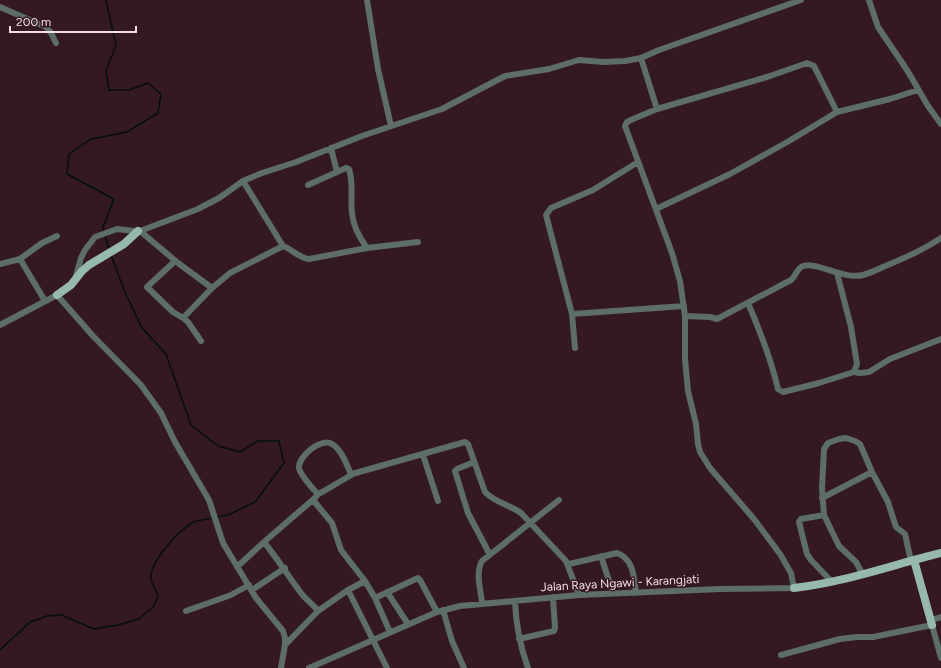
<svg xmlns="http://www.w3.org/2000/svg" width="941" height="668" viewBox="0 0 941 668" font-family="Figtree,sans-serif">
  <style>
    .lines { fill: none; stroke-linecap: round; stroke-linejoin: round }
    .stream { stroke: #040f0c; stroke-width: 1.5 }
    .minor { stroke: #5d6d68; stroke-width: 6 }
    .major { stroke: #97b8af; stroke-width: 8 }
    .labels { text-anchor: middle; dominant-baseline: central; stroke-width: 3; stroke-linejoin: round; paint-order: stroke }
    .street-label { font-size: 12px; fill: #f3dfe5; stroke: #341922 }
  </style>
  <rect width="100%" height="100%" fill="#341922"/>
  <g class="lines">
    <!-- stream -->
    <path class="stream" d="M104 232 103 227 114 199 67 174 69 154 91 139 127 132 158 113 161 94 148 83 129 90H109L106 70 116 46 106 0
      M105 236 109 249
      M111 255 124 290 142 328 166 354 191 425 218 446 240 452 258 441H279L284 463 255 502 228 515 216 517
      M0 650 30 622 47 616 62 615 94 629 118 625 139 619 154 606 158 595C156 590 151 583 151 578 150 561 180 529 194 522 200 520 207 519 213 518"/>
    <!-- minor -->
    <path class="minor" d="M367 0 378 69 391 126
      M869 0 878 27 907 70 928 106 941 124
      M0 7 46 27 51 33 56 43
      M641 58 657 109
      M331 148 337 172
      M638 162 593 190 551 208 546 215 572 314 684 306
      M243 181 283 246C292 249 298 258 309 259L367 248 418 242
      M308 185 346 168 349 169C354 184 350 198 352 213 353 226 359 237 367 248
      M656 209 730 174 789 141 837 112 890 99 918 90
      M140 231 178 263 212 288
      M20 259 45 301
      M175 261 147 287 173 312 183 318 212 288 230 273 283 246
      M0 264 20 259 42 243 57 236
      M76 276 81 258 85 250 95 237 117 229 134 231H140L198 209 219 198 243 181 262 173 296 162 362 136 442 109 505 76 549 69 579 60 603 62 625 61 641 58 659 50 801 0
      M748 303C760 331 771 359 778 389L783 392 819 383 854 372 857 364 851 327 837 273
      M572 314 575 348
      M685 316 710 317 717 319 791 280C796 276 797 268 803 266 816 261 843 280 863 275 870 273 877 270 883 267 904 258 922 251 941 238
      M183 318 188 322 201 341
      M0 325 57 295 93 336 141 385 161 413 175 442 209 500 223 543 256 598 283 631 285 638V645L281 668
      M854 372 860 373 869 372 890 359 941 339
      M423 455 438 501
      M474 462 457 469 455 471 468 513 490 555
      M317 495 353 474
      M822 498 872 472
      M313 500 332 523 341 550 365 581 375 598 390 632
      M824 515 801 519 799 522 807 554 811 560 832 582
      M264 542C277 558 288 576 301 593 306 600 313 604 318 611
      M601 556 613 593
      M569 564 617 553C634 559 634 578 636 593
      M237 567 264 542 316 497 317 493C312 488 300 474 299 468 298 456 322 437 332 444 341 449 346 463 350 472L352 474 465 442 468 444 485 492C494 502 510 505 521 513L566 561 579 595
      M863 575 856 562 839 546 824 515 822 488 824 449 828 443 839 439 846 438 855 441 860 444 872 472 888 502 896 527 905 534 911 561
      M252 590 285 568
      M348 590 387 668
      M387 592 408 624
      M375 598 418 578 420 580 437 612
      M515 602C516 624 520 646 528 668
      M482 603C481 591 475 573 482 561L559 500
      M443 610 452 641 464 668
      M186 611 231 595 249 585
      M931 620 941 617
      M519 639 554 631 555 628 553 597
      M285 645 318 611 348 590 365 581
      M781 655 840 639 857 637H873L932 625 941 658
      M309 668 437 612 460 606 579 595 720 589 794 588 791 573 780 554 754 519 710 468 700 452 698 444 696 424 688 391 685 359V316L680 281 672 253 625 126 627 122 633 119 657 109 767 77 807 63 814 66 837 112"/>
    <!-- major -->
    <path class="major" d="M57 295 71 285 82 271 89 265 124 244 138 231
      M914 560 932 625
      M794 588C845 582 892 565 941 553"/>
  </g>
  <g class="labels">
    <!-- street labels -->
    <g class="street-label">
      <text transform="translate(620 583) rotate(-3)">Jalan Raya Ngawi - Karangjati</text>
    </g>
  </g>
  <!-- scale -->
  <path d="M10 26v6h126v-6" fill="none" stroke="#f3dfe5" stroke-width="2"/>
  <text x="16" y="26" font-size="12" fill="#f3dfe5" stroke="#341922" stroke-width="3" paint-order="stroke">200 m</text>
</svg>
